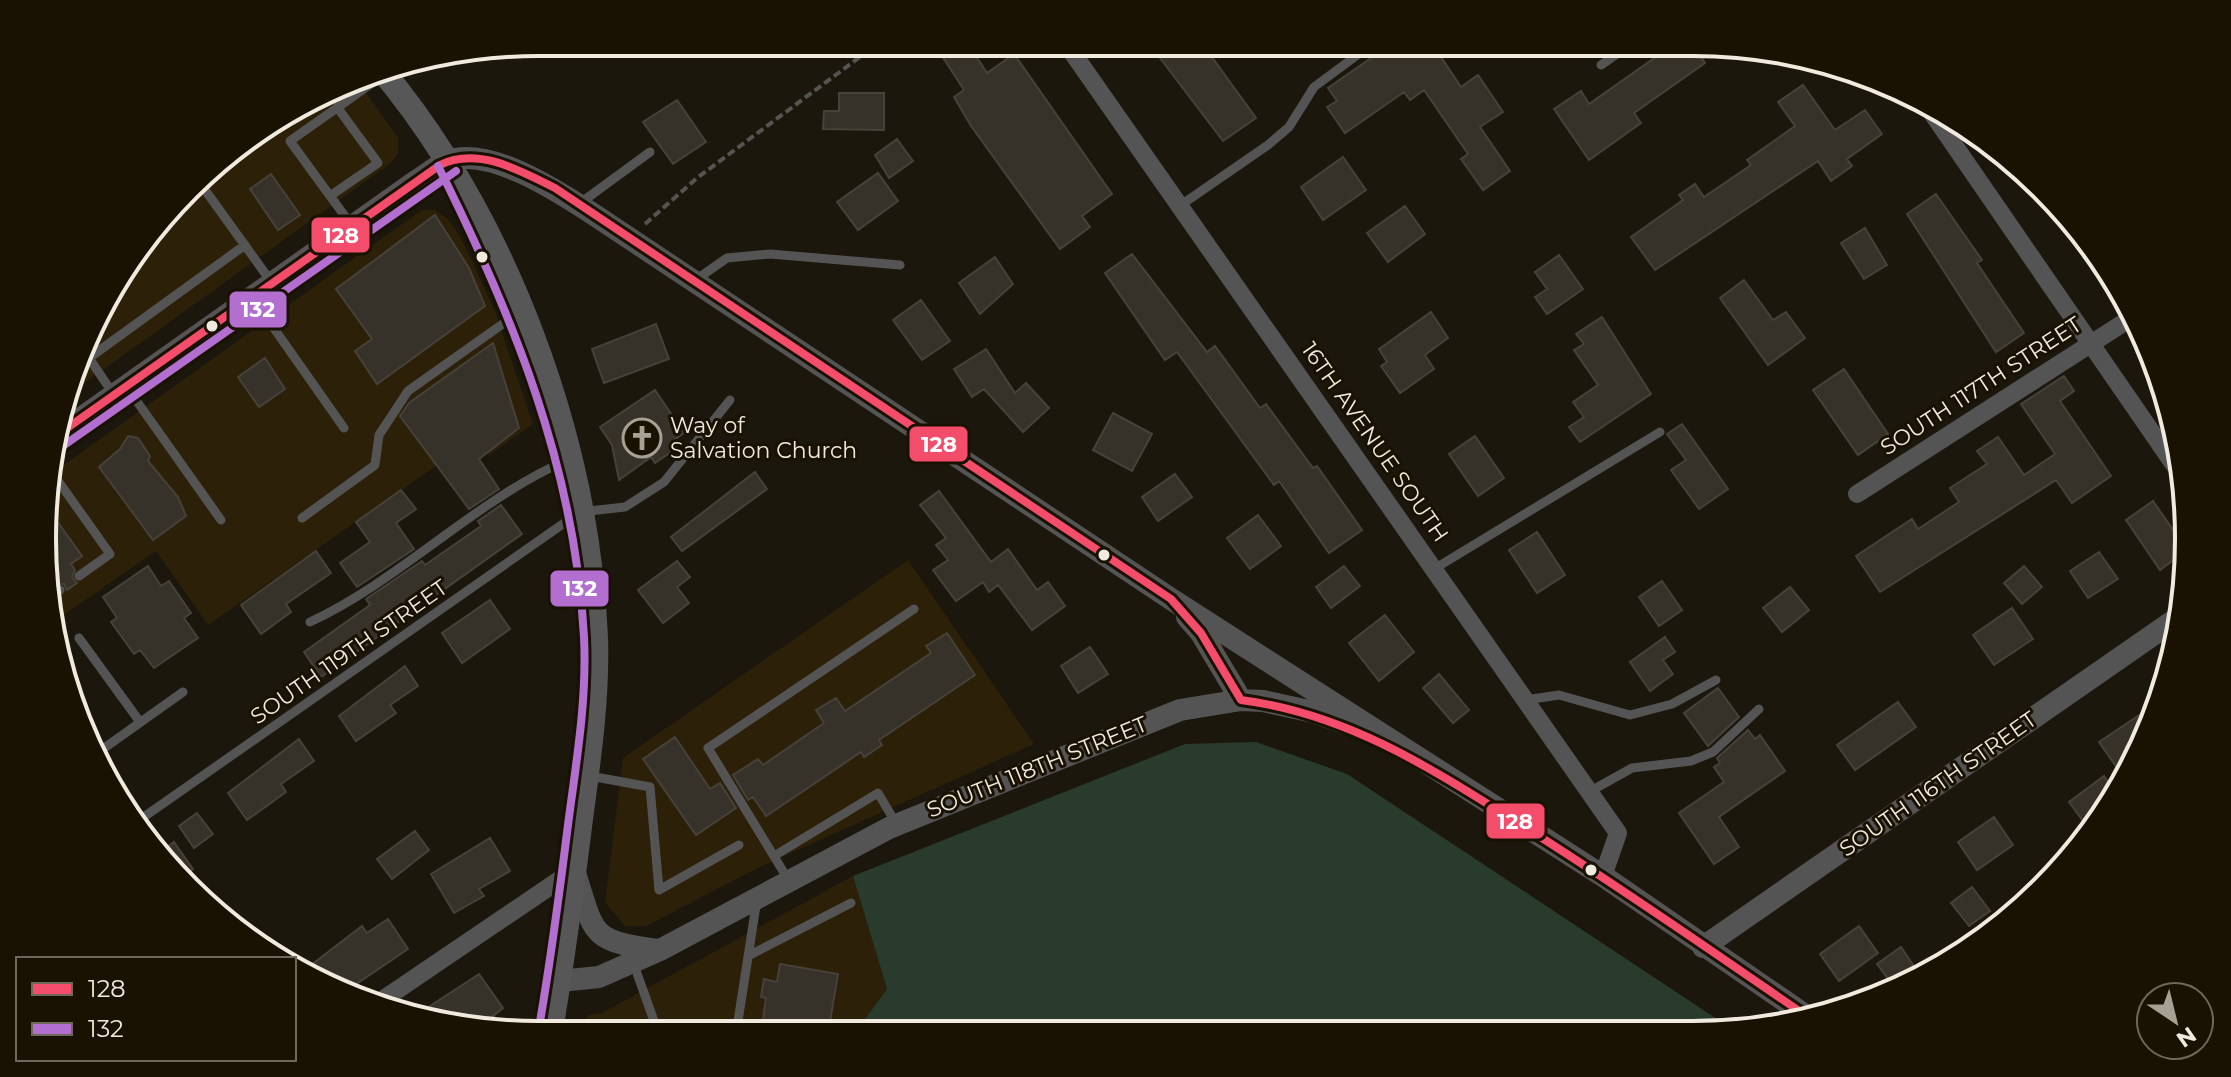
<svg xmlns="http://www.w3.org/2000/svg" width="2231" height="1077" viewBox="0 0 2231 1077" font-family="Montserrat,sans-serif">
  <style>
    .built { fill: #2c2108 }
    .green { fill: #283b2c }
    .building { fill: #363229; stroke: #464239; stroke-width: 2 }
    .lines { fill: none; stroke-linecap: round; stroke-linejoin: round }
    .path { stroke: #565452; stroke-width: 4; stroke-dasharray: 8 4; stroke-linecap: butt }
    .service { stroke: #545455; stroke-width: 9 }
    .minor { stroke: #545455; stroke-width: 18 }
    .tertiary { stroke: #545455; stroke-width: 22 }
    .secondary { stroke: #575757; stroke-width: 24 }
    .bus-1-casing { stroke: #191101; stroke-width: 14 }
    .bus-2-casing { stroke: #191101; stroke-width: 14 }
    .bus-1 { stroke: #f44d6c; stroke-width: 8 }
    .bus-2 { stroke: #b36fd0; stroke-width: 8 }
    .bus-dot { fill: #f1ebdf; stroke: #191101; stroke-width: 3 }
    .labels { text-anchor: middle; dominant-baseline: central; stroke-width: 6; stroke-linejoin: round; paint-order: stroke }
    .street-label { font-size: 22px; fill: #f1ebdf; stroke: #191101 }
    .poi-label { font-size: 22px; fill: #f1ebdf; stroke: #191101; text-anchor: start }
    .rim { fill: none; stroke: #f1ebdf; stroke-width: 4 }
    .line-badge { stroke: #191101; stroke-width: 3 }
    .badge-label { font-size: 22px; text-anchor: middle; font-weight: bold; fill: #fff }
  </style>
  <rect width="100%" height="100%" fill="#1c170c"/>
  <!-- built -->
  <path class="built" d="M357 80 398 138V153L391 163 72 392 125 263 236 145Z
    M422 210H435L448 219 462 240 494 309 533 424 489 455 476 438 208 625 156 551 52 623 46 604 51 474Z
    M908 560 1034 744 760 867 646 926H625L605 902 623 758Z
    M853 876 887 989 854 1034 580 1035 588 1015 602 1013Z"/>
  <!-- green -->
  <path class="green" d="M1256 742 1347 774 1735 1031 854 1034 887 989 853 876 1185 744Z"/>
  <!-- building -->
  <path class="building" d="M933 42H967L987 73 1014 54 1112 194 1082 216 1090 227 1060 249 971 126 954 97 964 90Z
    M1183 42H1201L1256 118 1223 141 1160 58Z
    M1394 42H1431L1461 87 1478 75 1503 112 1480 127 1510 171 1483 190 1461 159 1468 154 1424 90 1410 100 1404 92 1345 133 1327 107 1337 101 1328 88Z
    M1677 42H1691L1705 63 1634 113 1641 123 1589 160 1554 109 1581 91 1589 104Z
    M1803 85 1835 130 1865 110 1882 134 1847 159 1852 166 1831 181 1818 161 1655 270 1631 237 1683 200 1679 195 1695 184 1704 197 1751 165 1747 160 1795 126 1778 102Z
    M839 93H884V130L823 129 824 111H839Z
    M677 100 706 142 673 164 643 122Z
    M897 139 913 161 889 178 875 155Z
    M1343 157 1366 190 1323 220 1301 187Z
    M878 173 898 201 858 230 837 202Z
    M271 174 300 215 278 230 250 189Z
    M1936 194 1982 260 1977 263 2024 333 1996 352 1907 214Z
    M1405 206 1425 234 1388 262 1367 233Z
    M435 215 469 268 485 306 377 384 355 351 372 339 336 289Z
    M1865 228 1887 265 1864 279 1841 243Z
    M1132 254 1207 352 1215 346 1260 408 1266 404 1313 468 1317 466 1362 530 1329 553 1279 481 1274 485 1177 352 1165 360 1105 273Z
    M1559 255 1583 289 1547 314 1535 297 1547 289 1535 272Z
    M995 257 1013 284 980 314 959 283Z
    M1744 280 1773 320 1786 312 1805 338 1768 365 1720 298Z
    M921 300 950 341 922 360 893 320Z
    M1431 312 1448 338 1425 355 1434 369 1400 393 1381 366 1387 362 1379 349Z
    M1602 317 1651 394 1580 442 1569 427 1584 417 1573 402 1598 385 1574 350 1584 344 1576 334Z
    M656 324 669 359 604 383 592 349Z
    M493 343 519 428 479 459 499 489 469 509 400 416 409 403Z
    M986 349 1015 393 1026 383 1049 408 1023 432 984 389 972 397 954 369Z
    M265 358 285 389 259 407 238 377Z
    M1844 369 1888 434 1858 455 1813 390Z
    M2064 376 2074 391 2060 401 2111 476 2072 503 2056 480 1880 592 1856 556 1912 519 1918 529 1959 502 1950 488 1987 464 1977 451 1998 437 2024 475 2055 454 2021 404Z
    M655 390 684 433 670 443 674 450 655 463 651 457 619 480 612 445 600 427Z
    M1113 413 1152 434 1132 471 1093 450Z
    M1682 424 1728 489 1699 509 1671 470 1686 460 1667 434Z
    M128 436 138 438 150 456 148 461 178 497 186 516 153 540 99 467 120 449Z
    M1475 436 1504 478 1478 496 1449 454Z
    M755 472 767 489 682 551 671 537Z
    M1175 474 1192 497 1158 521 1142 497Z
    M401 490 416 509 396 523 414 549 357 587 340 563 370 542 356 522Z
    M939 491 991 562 1008 549 1037 590 1048 582 1065 606 1032 630 998 585 989 592 983 582 956 601 933 570 948 560 936 545 946 538 920 505Z
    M2153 501 2187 550 2160 570 2126 520Z
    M501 505 522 534 321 677 304 652 370 605 366 599 422 561 425 565 481 526 478 521Z
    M49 510 82 556 71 564 75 570 72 577 77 583 67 590 64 584H56L47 571Z
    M1258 515 1281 546 1250 569 1227 538Z
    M1537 532 1565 575 1537 593 1509 550Z
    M316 551 331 573 286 604 291 612 261 634 241 605Z
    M2099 552 2118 579 2088 598 2070 571Z
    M677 561 690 577 677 587 689 603 663 623 638 590Z
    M148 566 161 586 169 581 191 613 184 618 198 638 154 668 140 650 134 654 111 622 117 618 103 597Z
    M1344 566 1360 586 1331 608 1316 587Z
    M2024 566 2042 587 2022 604 2004 583Z
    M1662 581 1682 610 1659 626 1639 597Z
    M1790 587 1809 610 1782 632 1763 608Z
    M490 600 510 629 462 663 442 633Z
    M2012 608 2033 639 1994 665 1973 635Z
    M1385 615 1414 652 1379 681 1349 643Z
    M947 633 975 675 879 740 882 745 864 757 861 752 766 816 753 797 748 800 733 775 758 759 763 765 824 723 816 710 836 698 845 711 931 653 926 646Z
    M1665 637 1675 652 1663 660 1673 674 1650 691 1630 662Z
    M1090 647 1108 674 1078 693 1061 666Z
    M405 666 418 686 390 705 396 713 356 741 339 716Z
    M1439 674 1469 710 1453 723 1423 688Z
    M1718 688 1739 717 1708 746 1684 713Z
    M1898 702 1916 727 1855 770 1837 745Z
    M2156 704 2151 729 2131 764 2120 772 2099 742Z
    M1748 730 1755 739 1760 735 1785 771 1719 817 1739 847 1714 864 1679 813 1724 782 1714 767 1720 763 1717 758Z
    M675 737 710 789 720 783 736 808 696 835 643 759Z
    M299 739 314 761 281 784 286 792 247 820 228 793Z
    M2104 776 2115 791 2091 832 2069 802Z
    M197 813 213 834 194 848 179 826Z
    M1994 817 2013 845 1977 870 1958 842Z
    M415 831 429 850 392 879 377 859Z
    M490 838 510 871 479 889 484 896 454 913 431 874Z
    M174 842 193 869 180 879 160 852Z
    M1972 887 1990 911 1969 926 1951 903Z
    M388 919 408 949 343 993 306 969 362 926 367 933Z
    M1859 926 1878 953 1839 981 1820 954Z
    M1901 947 1917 971 1894 987 1877 964Z
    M780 964 838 974 828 1034H761L766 998 761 997 764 979 777 982Z
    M479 974 503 1008 493 1016 502 1028 421 1012Z"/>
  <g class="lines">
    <!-- path -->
    <path class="path" d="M645 224 697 178 880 42"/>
    <!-- service -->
    <path class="service" d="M1601 65 1634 42
      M200 183 272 283
      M330 196 378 163 337 107
      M579 204 650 152
      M1181 205 1268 145 1289 127 1314 87 1375 42
      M352 226 290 141 382 76
      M694 281 727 258 770 254 900 265
      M252 297 344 428
      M87 355 114 395
      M89 358 245 245
      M126 386 221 520
      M51 471 110 554 79 576
      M302 518 375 465 379 435 408 391 521 311
      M1434 569 1660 432
      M46 599 60 590
      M310 622C402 579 474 501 567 460
      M79 638 140 722
      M1525 700 1559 695 1630 715 1672 704 1716 680
      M93 756 183 692
      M590 776 650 787 659 890 739 845
      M1589 792 1632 768 1691 761 1713 752 1759 709
      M138 821 580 512 625 507 664 482 730 400
      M774 856 878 793 897 825
      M789 881 708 748 914 609
      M748 956 851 903
      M633 962 659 1035
      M736 1034 757 899"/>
    <!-- minor -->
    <path class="minor" d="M1065 42 1618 833 1603 876
      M1932 113 2175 466
      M1857 494 2131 318
      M378 1003 574 870"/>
    <!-- tertiary -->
    <path class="tertiary" d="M53 438 416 181C426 175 437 165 448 161 490 146 559 192 593 214L1171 599 1603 876 1808 1017
      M1187 617 1201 633 1241 700
      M574 870C595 934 588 941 658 950
      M1703 947 2173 621
      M560 981 599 977 660 950 889 828 1180 710 1241 700 1263 701 1313 712 1347 724"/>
    <!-- secondary -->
    <path class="secondary" d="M380 68C507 220 588 440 596 638 598 698 589 759 581 819 572 891 563 963 550 1035"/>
    <defs>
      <path id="bus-1" d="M53 438 440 165C478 146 521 171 555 188L1171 599 1201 633 1241 700C1350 714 1435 771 1526 828 1622 888 1714 953 1808 1017"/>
      <path id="bus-2" d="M438 166C513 315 575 468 584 637 587 697 577 758 569 817 560 889 551 961 538 1033
        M60 448 456 171"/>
    </defs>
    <!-- bus-1 casing -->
    <use href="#bus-1" class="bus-1-casing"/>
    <!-- bus-2 casing -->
    <use href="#bus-2" class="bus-2-casing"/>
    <!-- bus-1 -->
    <use href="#bus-1" class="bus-1"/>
    <!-- bus-2 -->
    <use href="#bus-2" class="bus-2"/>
  </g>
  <!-- icons -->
  <defs>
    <symbol id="church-ring" viewBox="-11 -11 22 22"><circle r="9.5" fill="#191101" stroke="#a6a195" stroke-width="1.5"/><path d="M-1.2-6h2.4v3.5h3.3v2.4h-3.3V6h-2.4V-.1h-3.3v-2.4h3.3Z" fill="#a6a195"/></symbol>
  </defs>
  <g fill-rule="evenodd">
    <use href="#church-ring" x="620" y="416" width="44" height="44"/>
  </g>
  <!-- markers -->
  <g class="bus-dot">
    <circle cx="482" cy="257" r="7"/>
    <circle cx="212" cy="326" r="7"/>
    <circle cx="1104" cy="555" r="7"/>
    <circle cx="1591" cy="870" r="7"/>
  </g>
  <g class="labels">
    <!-- street labels -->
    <g class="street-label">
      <text transform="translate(1981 386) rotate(-33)">SOUTH 117TH STREET</text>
      <text transform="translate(1375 442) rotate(55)">16TH AVENUE SOUTH</text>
      <text transform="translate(349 652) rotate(-35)">SOUTH 119TH STREET</text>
      <text transform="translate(1037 767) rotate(-22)">SOUTH 118TH STREET</text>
      <text transform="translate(1938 784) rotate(-35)">SOUTH 116TH STREET</text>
    </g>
    <!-- poi labels -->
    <g class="poi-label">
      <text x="670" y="425">Way of<tspan x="670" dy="25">Salvation Church</tspan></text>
    </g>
  </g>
  <!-- crop -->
  <path d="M0 0H2231V1077H0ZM538 56H1693A482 482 0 0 1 2175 538V539A482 482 0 0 1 1693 1021H538A482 482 0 0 1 56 539V538A482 482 0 0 1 538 56Z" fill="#191101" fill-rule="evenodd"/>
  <path class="rim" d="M538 56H1693A482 482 0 0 1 2175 538V539A482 482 0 0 1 1693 1021H538A482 482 0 0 1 56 539V538A482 482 0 0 1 538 56Z"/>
  <g class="line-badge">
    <rect x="310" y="216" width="61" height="38" rx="8" fill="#f44d6c"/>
    <rect x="228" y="290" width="60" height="39" rx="8" fill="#b36fd0"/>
    <rect x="908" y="425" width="61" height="38" rx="8" fill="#f44d6c"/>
    <rect x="549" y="569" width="61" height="39" rx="8" fill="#b36fd0"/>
    <rect x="1485" y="802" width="61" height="38" rx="8" fill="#f44d6c"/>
  </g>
  <g class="badge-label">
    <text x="341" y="243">128</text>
    <text x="258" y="317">132</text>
    <text x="939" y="452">128</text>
    <text x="580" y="596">132</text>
    <text x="1515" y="829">128</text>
  </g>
  <!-- legend -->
  <rect x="16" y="957" width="280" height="104" fill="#191101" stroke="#6f685a" stroke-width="2"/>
  <rect x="32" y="983" width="40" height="12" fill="#f44d6c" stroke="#6f685a" stroke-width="2"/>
  <text x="88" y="997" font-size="24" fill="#f1ebdf">128</text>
  <rect x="32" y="1023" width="40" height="12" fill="#b36fd0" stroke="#6f685a" stroke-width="2"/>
  <text x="88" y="1037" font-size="24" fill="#f1ebdf">132</text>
  <!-- north arrow -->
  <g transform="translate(2175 1021) rotate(145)"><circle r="38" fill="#191101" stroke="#6f685a" stroke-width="2"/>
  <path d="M0-6L14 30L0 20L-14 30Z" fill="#a6a195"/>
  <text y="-12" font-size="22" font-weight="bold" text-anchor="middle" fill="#f1ebdf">N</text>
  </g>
</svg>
